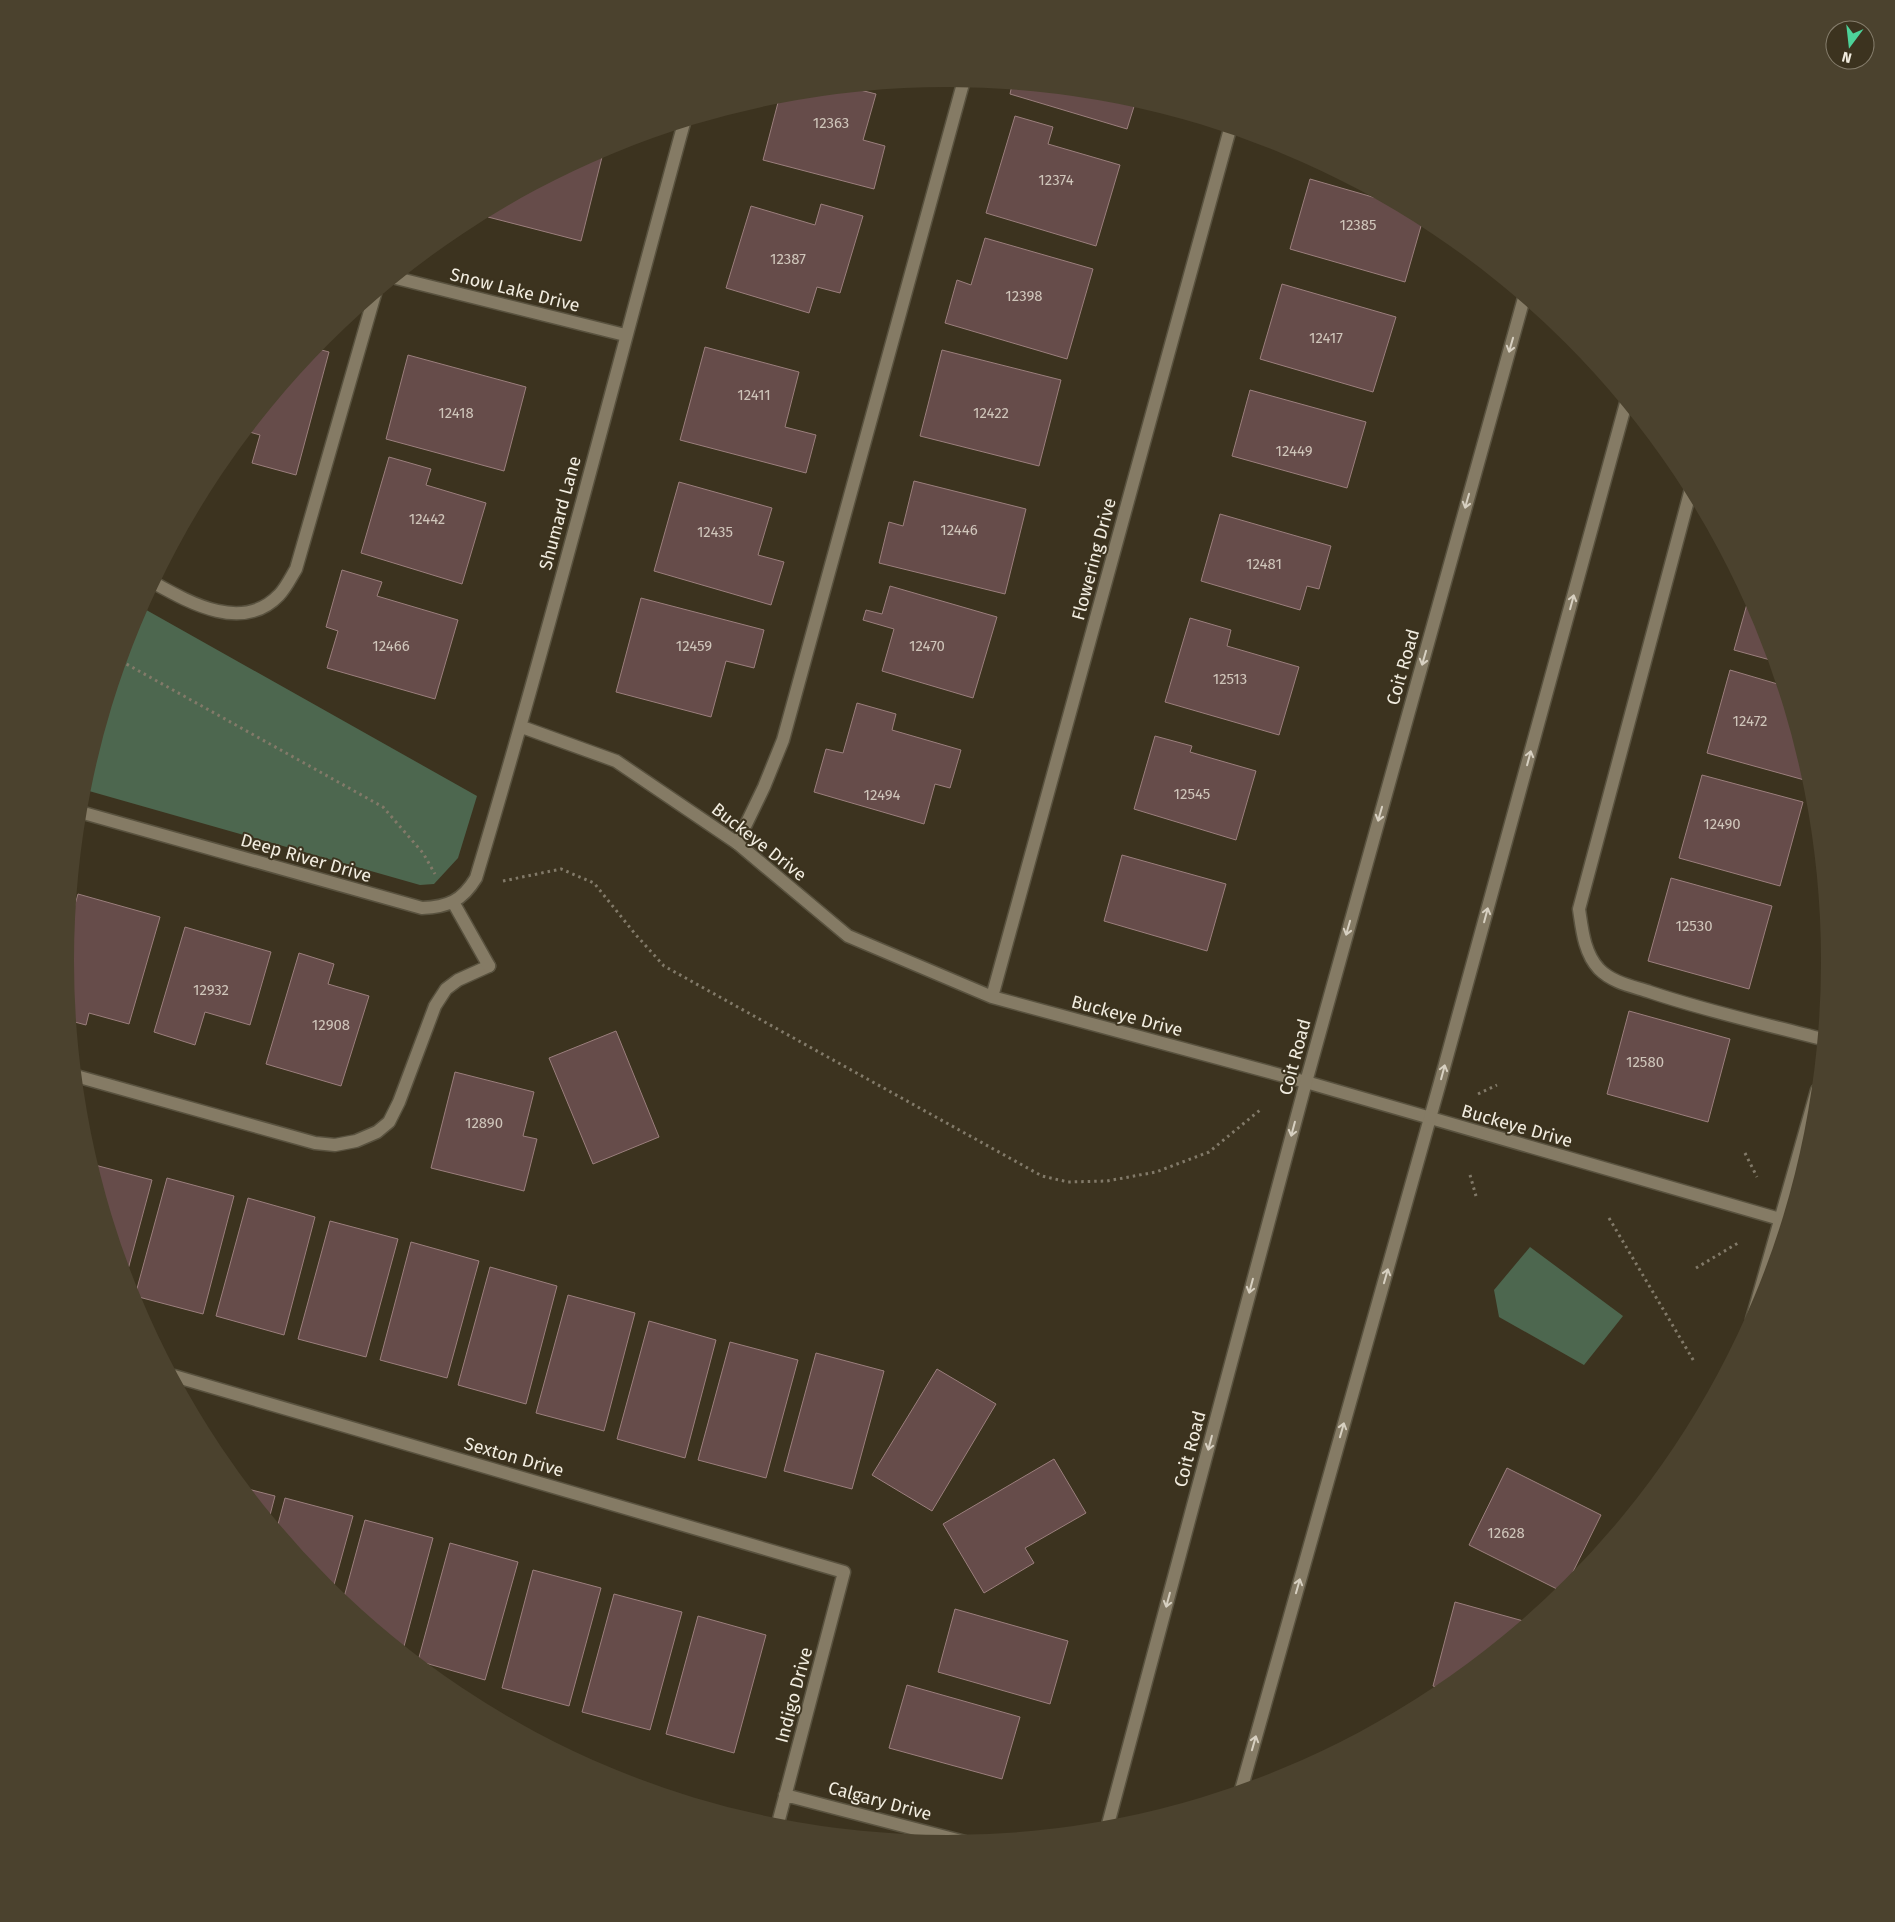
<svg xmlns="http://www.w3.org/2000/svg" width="1895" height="1922" viewBox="0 0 1895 1922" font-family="'Fira Sans',sans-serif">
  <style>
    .green { fill: #4d674f }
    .building { fill: #664c4a; stroke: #9b7f7d }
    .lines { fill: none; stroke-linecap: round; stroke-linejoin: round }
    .lane-casing { stroke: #59523f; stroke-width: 15 }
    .street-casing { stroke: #59523f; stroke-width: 15 }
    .secondary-casing { stroke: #59523f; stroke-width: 15 }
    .path { stroke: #827a69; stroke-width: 3; stroke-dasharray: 2.5 4; stroke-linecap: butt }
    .lane { stroke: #857b65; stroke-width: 12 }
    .street { stroke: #857b65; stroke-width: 12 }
    .secondary { stroke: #857b65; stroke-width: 12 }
    .oneway { stroke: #d7d0c1 }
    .labels { text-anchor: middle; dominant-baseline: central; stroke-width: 4; stroke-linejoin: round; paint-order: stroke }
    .number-label { font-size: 15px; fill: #cfc5ba }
    .street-label { font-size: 18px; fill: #f2ede0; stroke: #3c331f }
  </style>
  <rect width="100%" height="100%" fill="#3c331f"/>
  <!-- green -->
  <path class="green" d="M141 607 477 796 458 858 434 884 420 885 82 789 132 623Z
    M1530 1247 1623 1316 1584 1365 1499 1317 1494 1290Z"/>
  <!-- building -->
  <path class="building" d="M1012 85 1120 96 1136 100 1127 129 1010 94Z
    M852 88 876 94 863 140 885 146 874 189 763 160 780 95Z
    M1015 116 1053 127 1048 144 1120 165 1096 246 986 213Z
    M604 149 581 241 488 217 490 210Z
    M1310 179 1390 202 1423 219 1405 282 1290 249Z
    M821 204 863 216 840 293 817 287 809 313 726 288 751 206 815 225Z
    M985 238 1093 269 1067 359 945 323 957 280 971 285Z
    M1282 284 1396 317 1373 392 1260 359Z
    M705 347 799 372 785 427 816 435 806 473 680 440Z
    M314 348 329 352 296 475 252 463 260 435 246 431Z
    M942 350 1061 380 1039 466 920 436Z
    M408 355 526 387 504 471 386 439Z
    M1250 390 1366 422 1347 488 1232 456Z
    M389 457 431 469 426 485 486 503 462 584 361 553Z
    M914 481 1026 509 1005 594 879 563 889 522 903 526Z
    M679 482 772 508 758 555 784 562 771 605 654 571Z
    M1220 514 1331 546 1319 589 1307 586 1300 610 1201 581Z
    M342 570 382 582 377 596 458 620 435 699 327 668 338 631 326 627Z
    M890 586 997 617 973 698 882 671 894 629 863 620 866 610 882 614Z
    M1749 597 1763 624 1774 661 1734 650Z
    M641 598 764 630 754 668 726 661 711 717 616 692Z
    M1190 618 1231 630 1227 646 1299 667 1279 735 1165 702Z
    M1730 670 1781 685 1809 776 1808 781 1707 753Z
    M857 703 896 714 892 730 961 750 950 788 935 784 924 824 814 792 826 749 843 753Z
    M1155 736 1192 746 1190 752 1256 771 1236 840 1134 809Z
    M1702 775 1803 802 1780 886 1679 858Z
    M1122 855 1226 884 1207 951 1104 921Z
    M1671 878 1772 906 1749 989 1648 961Z
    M78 894 160 917 129 1024 89 1013 86 1025 71 1021 65 961 69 925Z
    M185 927 271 952 250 1025 205 1012 195 1045 154 1032Z
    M299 953 334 964 328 984 369 996 341 1086 266 1064Z
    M1629 1011 1730 1039 1708 1122 1607 1094Z
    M616 1031 659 1137 593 1164 549 1058Z
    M455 1072 534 1092 523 1136 537 1139 524 1191 431 1168Z
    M91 1164 152 1180 126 1277Z
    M167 1178 234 1196 203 1314 135 1296Z
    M248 1198 315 1217 284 1335 216 1316Z
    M330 1221 398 1239 366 1357 298 1339Z
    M411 1242 479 1261 447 1378 380 1360Z
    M490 1267 557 1286 526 1404 458 1385Z
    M568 1295 635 1313 604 1431 536 1413Z
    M649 1321 716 1340 685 1458 617 1439Z
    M730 1342 798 1360 766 1478 698 1460Z
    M816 1353 884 1371 852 1489 784 1471Z
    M937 1369 996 1404 932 1511 872 1475Z
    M1054 1459 1086 1513 1025 1548 1034 1563 984 1593 943 1524Z
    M1507 1468 1601 1515 1563 1592 1469 1545Z
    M244 1488 275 1496 269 1519Z
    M285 1498 353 1516 332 1592 323 1585 277 1528Z
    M365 1520 433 1538 403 1650 343 1601Z
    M450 1543 518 1562 485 1680 418 1661Z
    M533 1570 601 1588 569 1706 502 1688Z
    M614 1594 682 1612 650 1730 582 1712Z
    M1455 1602 1527 1622 1445 1689 1433 1686Z
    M955 1609 1068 1641 1050 1704 938 1672Z
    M698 1616 766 1635 734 1753 666 1734Z
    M907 1685 1020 1717 1002 1779 889 1748Z"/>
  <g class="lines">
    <defs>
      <path id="lane" d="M1691 489 1579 909C1582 929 1584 953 1599 969 1613 983 1632 986 1650 992 1706 1011 1765 1024 1822 1039
        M154 583C190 603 243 633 279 595 286 588 291 577 296 569L375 294
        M737 843 764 787 783 740 964 80
        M76 1076 315 1143 335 1145 356 1141 377 1132 389 1122 399 1102 435 1006 446 989 458 980 489 966"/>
      <path id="street" d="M396 278 625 335
        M522 727 616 761 737 843 848 936 992 997 1306 1082 1780 1219
        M80 812 422 908C448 907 462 901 476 878 551 628 615 375 684 123
        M453 902 489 966
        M992 997 1230 129
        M1752 1319 1817 1090
        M174 1376 844 1572 777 1827
        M785 1795 965 1842"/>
      <path id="secondary" d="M1241 1790 1439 1086 1626 403
        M1107 1828 1306 1082 1524 298"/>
    </defs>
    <!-- lane casing -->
    <use href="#lane" class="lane-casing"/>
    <!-- street casing -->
    <use href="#street" class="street-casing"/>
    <!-- secondary casing -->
    <use href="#secondary" class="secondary-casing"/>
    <!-- path -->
    <path class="path" d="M121 661 383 807 423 853 435 874
      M503 881 561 869 594 883 636 935 664 966 1042 1176 1068 1182 1107 1181 1156 1172 1209 1152 1260 1110
      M1478 1094 1497 1085
      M1745 1153 1757 1177
      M1470 1175 1476 1196
      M1609 1218 1695 1363
      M1696 1268 1738 1243"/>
    <!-- lane -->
    <use href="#lane" class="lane"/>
    <!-- street -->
    <use href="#street" class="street"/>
    <!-- secondary -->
    <use href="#secondary" class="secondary"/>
  </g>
  <!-- one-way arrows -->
  <defs><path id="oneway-shaft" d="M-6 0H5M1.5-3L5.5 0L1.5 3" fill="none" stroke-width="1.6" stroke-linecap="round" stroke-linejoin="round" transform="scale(1.25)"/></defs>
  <g class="oneway">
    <use href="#oneway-shaft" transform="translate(1511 345) rotate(106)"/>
    <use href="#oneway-shaft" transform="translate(1467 501) rotate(106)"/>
    <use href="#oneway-shaft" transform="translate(1572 602) rotate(-75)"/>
    <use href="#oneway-shaft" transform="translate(1424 658) rotate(106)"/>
    <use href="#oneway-shaft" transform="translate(1529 758) rotate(-75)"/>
    <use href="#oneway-shaft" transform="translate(1380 814) rotate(106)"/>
    <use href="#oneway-shaft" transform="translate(1486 915) rotate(-75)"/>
    <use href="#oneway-shaft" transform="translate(1348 928) rotate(106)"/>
    <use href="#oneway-shaft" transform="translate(1443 1072) rotate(-75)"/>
    <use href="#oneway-shaft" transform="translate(1293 1129) rotate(105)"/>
    <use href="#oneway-shaft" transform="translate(1386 1276) rotate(-74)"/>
    <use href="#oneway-shaft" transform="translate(1251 1286) rotate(105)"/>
    <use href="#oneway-shaft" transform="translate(1342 1430) rotate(-74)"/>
    <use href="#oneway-shaft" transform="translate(1210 1443) rotate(105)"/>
    <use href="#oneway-shaft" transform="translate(1298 1586) rotate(-74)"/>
    <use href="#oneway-shaft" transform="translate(1168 1600) rotate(105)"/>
    <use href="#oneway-shaft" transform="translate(1254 1743) rotate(-74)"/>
  </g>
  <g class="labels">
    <!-- number labels -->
    <g class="number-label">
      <text x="831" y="123">12363</text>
      <text x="1056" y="180">12374</text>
      <text x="1358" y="225">12385</text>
      <text x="788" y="259">12387</text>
      <text x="1024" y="296">12398</text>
      <text x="1326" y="338">12417</text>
      <text x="754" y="395">12411</text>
      <text x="456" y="413">12418</text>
      <text x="991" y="413">12422</text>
      <text x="1294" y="451">12449</text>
      <text x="427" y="519">12442</text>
      <text x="959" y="530">12446</text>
      <text x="715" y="532">12435</text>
      <text x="1264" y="564">12481</text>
      <text x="391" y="646">12466</text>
      <text x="694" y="646">12459</text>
      <text x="927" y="646">12470</text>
      <text x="1230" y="679">12513</text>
      <text x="1750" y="721">12472</text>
      <text x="1192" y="794">12545</text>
      <text x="882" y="795">12494</text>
      <text x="1722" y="824">12490</text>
      <text x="1694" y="926">12530</text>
      <text x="211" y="990">12932</text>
      <text x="331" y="1025">12908</text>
      <text x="1645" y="1062">12580</text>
      <text x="484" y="1123">12890</text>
      <text x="1506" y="1533">12628</text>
    </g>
    <!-- street labels -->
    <g class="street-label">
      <text transform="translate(515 290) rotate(14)">Snow Lake Drive</text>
      <text transform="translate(560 513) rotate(-75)">Shumard Lane</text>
      <text transform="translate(1094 559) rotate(-75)">Flowering Drive</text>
      <text transform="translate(1403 667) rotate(-74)">Coit Road</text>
      <text transform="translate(759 842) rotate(38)">Buckeye Drive</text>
      <text transform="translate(306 858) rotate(16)">Deep River Drive</text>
      <text transform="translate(1127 1016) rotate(15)">Buckeye Drive</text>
      <text transform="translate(1295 1057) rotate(-75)">Coit Road</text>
      <text transform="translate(1517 1126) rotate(16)">Buckeye Drive</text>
      <text transform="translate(1190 1449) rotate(-75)">Coit Road</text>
      <text transform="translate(514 1457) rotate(16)">Sexton Drive</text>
      <text transform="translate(794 1695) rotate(-75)">Indigo Drive</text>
      <text transform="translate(880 1801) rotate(15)">Calgary Drive</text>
    </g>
  </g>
  <!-- crop -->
  <path d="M0 0H1895V1922H0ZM947 87H948A873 873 0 0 1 1821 960V962A873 873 0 0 1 948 1835H947A873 873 0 0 1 74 962V960A873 873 0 0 1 947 87Z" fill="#4b422e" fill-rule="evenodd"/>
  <!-- north arrow -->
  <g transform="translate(1850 45) rotate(195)"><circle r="24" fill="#3c331f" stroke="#857d6c"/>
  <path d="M0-4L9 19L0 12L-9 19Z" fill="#4dd39a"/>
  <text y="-8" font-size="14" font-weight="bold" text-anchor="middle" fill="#f2ede0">N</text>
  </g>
</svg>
